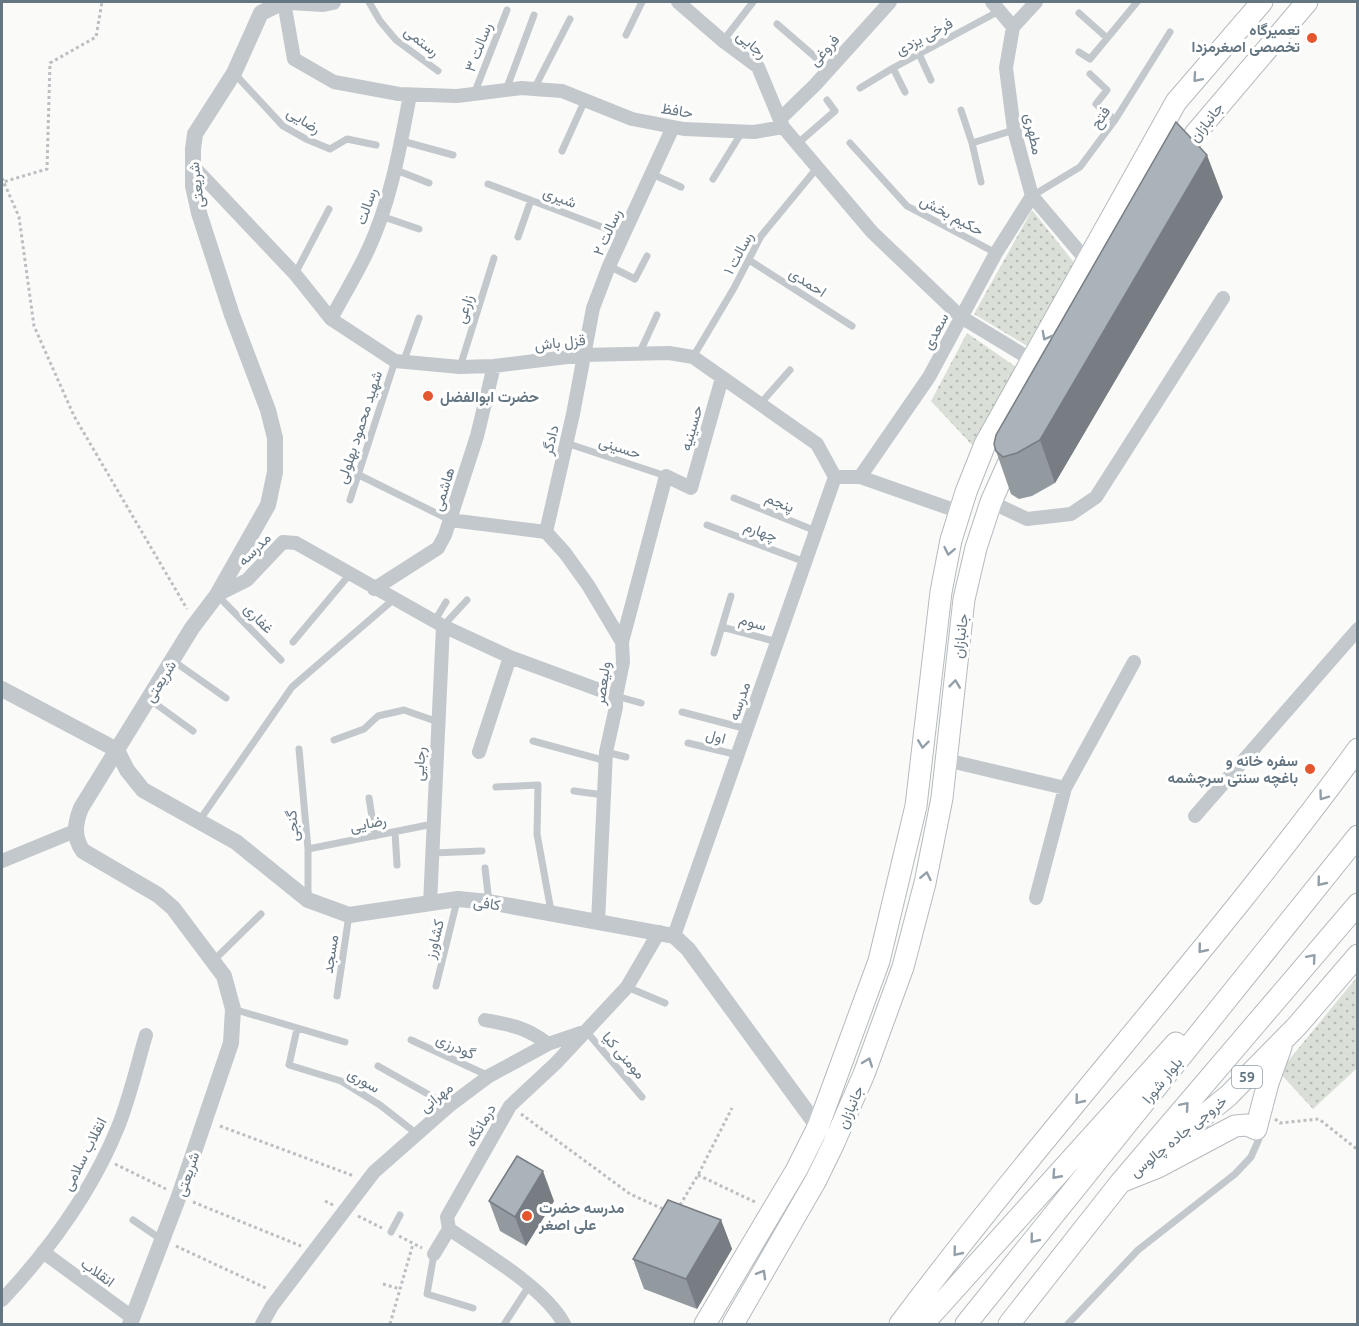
<svg xmlns="http://www.w3.org/2000/svg" width="1359" height="1326" viewBox="0 0 1359 1326" font-family="Ubuntu,Vazirmatn,sans-serif">
  <style>
    .park { fill: url(#park-dots) }
    .lines { fill: none; stroke-linecap: round; stroke-linejoin: round }
    .primary-casing { stroke: #b5babe; stroke-width: 23 }
    .path { stroke: #bbbfc2; stroke-width: 3; stroke-dasharray: 3 3; stroke-linecap: butt }
    .service { stroke: #c3c8cc; stroke-width: 7 }
    .minor { stroke: #c3c8cc; stroke-width: 14 }
    .tertiary { stroke: #c3c8cc; stroke-width: 16 }
    .primary { stroke: #fff; stroke-width: 21 }
    .wall { fill: #929a9f }
    .shaded-wall { fill: #777d82 }
    .building { fill: #aab3b9; stroke: #777d82; stroke-width: 1.5 }
    .oneway { stroke: #939fa8 }
    .poi-dot { fill: #e4572e; stroke: #fff; stroke-width: 2 }
    .labels { text-anchor: middle; dominant-baseline: central; stroke-width: 6; stroke-linejoin: round; paint-order: stroke }
    .shield { fill: #fff; stroke: #939fa8; stroke-width: 1.5 }
    .shield-label { font-size: 14px; font-weight: bold; fill: #657683 }
    .poi-label { font-size: 15px; font-weight: bold; fill: #657683; stroke: #fff; text-anchor: end }
    .street-label { font-size: 15px; fill: #657683; stroke: #fff }
  </style>
  <defs>
    <pattern id="park-dots" width="8" height="8" patternUnits="userSpaceOnUse" patternTransform="scale(1.5)"><rect width="8" height="8" fill="#dadfd7"/><path d="M2 2h.1M6 6h.1" fill="none" stroke="#b4b9b4" stroke-width="1.8" stroke-linecap="round"/></pattern>
  </defs>
  <rect width="100%" height="100%" fill="#fafaf8"/>
  <!-- park -->
  <path class="park" d="M1032 210 1076 265 1032 349 974 314Z
    M967 333 1016 367 973 446 931 401Z
    M1357 977V1068L1313 1109 1279 1072Z"/>
  <g class="lines">
    <defs>
      <path id="primary" d="M1179 161 1195 134 1307 2
        M1160 1151 1228 1096 1297 1026 1358 955
        M1123 1181 1158 1167 1235 1126 1247 1125 1256 1129 1268 1083 1281 1047
        M705 1324 797 1169 818 1127 879 961 916 806 941 592 951 540 966 492 985 444 1176 102 1262 2
        M733 1324 816 1180 833 1145 864 1074 903 967 925 883 942 798 964 599 976 548 991 502 1016 446
        M900 1324C1047 1128 1213 947 1358 749
        M923 1324 1176 1043
        M966 1324 1358 836
        M1009 1324 1120 1183 1358 904"/>
    </defs>
    <!-- primary casing -->
    <use href="#primary" class="primary-casing"/>
    <!-- path -->
    <path class="path" d="M2 178 19 217 34 326 74 416 187 609
      M2 186 3 182 47 169 50 63 96 37 102 2
      M521 1114 630 1194 665 1210
      M1275 1119 1280 1123 1319 1119 1358 1150
      M220 1126 354 1176
      M115 1164 166 1189
      M698 1175 757 1203
      M325 1201 333 1205
      M193 1202 301 1246
      M680 1205 698 1175 732 1108
      M358 1216 382 1228
      M399 1236 422 1248
      M176 1246 268 1289
      M383 1284 400 1289
      M390 1324 413 1244"/>
    <!-- service -->
    <path class="service" d="M369 2 380 21 396 40 438 71
      M1079 13 1107 38
      M777 24 829 69
      M626 35 642 2
      M723 41 753 2
      M1079 52 1090 59 1137 2
      M919 54 931 80
      M893 68 905 92
      M234 73 283 126 306 139 330 149 347 139 376 145
      M1090 74 1107 90 1096 104 1115 120
      M860 88 893 68 1001 10
      M534 89 570 19
      M506 90 534 15
      M474 94 507 10
      M961 110 972 143 981 182
      M402 141 453 155
      M850 143 907 206 996 253
      M972 143 1030 125
      M797 144 835 111 827 100
      M562 151 585 100
      M396 170 429 183
      M652 174 681 187
      M713 179 742 132
      M488 184 623 235
      M1032 196 1080 167 1115 120 1170 32
      M381 216 419 229
      M518 237 531 200
      M749 260 852 326
      M609 266 635 279 647 256
      M295 274 329 209
      M640 352 657 315
      M693 357 734 288 761 236 817 168
      M403 363 419 318
      M460 367 494 258
      M760 404 790 370
      M566 443 666 476
      M359 475 450 520
      M734 498 816 531
      M350 500 395 361
      M707 525 805 562
      M217 595 281 660
      M434 622 446 602
      M443 626 467 600
      M722 627 777 642
      M293 642 350 574
      M714 653 731 596
      M172 660 226 698
      M616 696 641 703
      M149 699 193 731
      M682 712 747 729
      M334 740 364 729 378 716 404 710 438 722
      M533 741 606 761
      M688 743 738 755
      M299 749 308 849V898
      M606 752 626 757
      M496 787 538 785 537 834 551 911
      M574 791 604 795
      M369 798 375 836
      M199 821 292 687 394 599
      M395 832 397 865
      M308 849 433 824
      M432 853 482 851
      M485 868 489 902
      M214 960 261 914
      M436 986 457 901
      M627 987 665 1003
      M337 996 349 915
      M233 1009 345 1042
      M297 1029 289 1065 341 1081 380 1105 417 1134
      M586 1031 642 1097
      M411 1040 489 1076
      M378 1066 449 1106
      M133 1220 162 1240
      M391 1232 400 1215
      M434 1254 427 1294 473 1308
      M505 1323 529 1286
      M1068 1324 1138 1250 1235 1174 1251 1157 1259 1139 1257 1131"/>
    <!-- minor -->
    <path class="minor" d="M284 2 294 59 334 82 399 94 457 96 522 88 534 89 562 91 632 119 684 129 754 132 783 127
      M678 2 723 41 758 67 783 127 872 232 961 317 1032 360
      M992 2 1013 27
      M1036 2 1013 27 1006 68 1014 130 1032 196 1087 261
      M780 119 815 85 890 2
      M192 165 295 274 331 319 395 361 460 367 494 366 584 355 669 353 693 357 817 444 835 477H860L960 512
      M331 319C343 296 357 274 368 250 391 201 400 147 410 95
      M860 477 929 377 996 253 1032 196
      M991 502 1027 519 1071 514 1096 497 1223 298
      M450 520 546 532 565 553 588 585 622 642 623 662 616 696V707L606 752 598 922
      M546 532 573 414 593 308 609 266 673 127
      M374 589 438 548 445 535 477 436 494 366
      M217 595 247 580 283 542 296 543 443 626 510 657 616 696
      M622 642 666 476 691 488 722 378
      M479 752 510 657
      M946 760 1065 788
      M1195 816 1358 629
      M2 861 75 831
      M1036 898 1065 788 1134 662
      M430 904 443 626
      M674 936 835 477
      M485 1020C511 1025 526 1027 548 1044
      M449 1229C483 1252 545 1288 564 1324
      M43 1252 133 1318
      M434 1254 449 1229 447 1217 510 1106 556 1063 584 1033
      M2 1300C49 1250 92 1191 118 1127 130 1097 137 1065 146 1035
      M262 1324 272 1306 374 1172 449 1106 489 1076 548 1044 586 1031 627 987 659 932"/>
    <!-- tertiary -->
    <path class="tertiary" d="M290 2 323 4 333 2
      M2 689 117 750 127 770 143 790 236 842 308 900 349 915 458 899 489 902 674 936 688 949 818 1127
      M130 1324 179 1196 231 1043 233 1009 224 976 173 908 158 895 83 851C73 837 75 823 81 808L192 628 217 595 268 505 275 472V438L268 410 232 315 199 213 193 186V149L195 134 234 73 261 13 283 2"/>
    <!-- primary -->
    <use href="#primary" class="primary"/>
  </g>
  <!-- wall -->
  <path class="wall" d="M1223 197 1055 483 1032 496 1019 499 1011 494 996 451Z
    M489 1201H554L526 1246 500 1231Z
    M721 1220 732 1249 697 1309 644 1289 633 1259Z"/>
  <!-- shaded-wall -->
  <path class="shaded-wall" d="M1207 155 1223 197 1055 483 1040 440Z
    M543 1171 554 1201 526 1246 515 1217Z
    M721 1220 732 1249 697 1309 686 1279Z"/>
  <!-- building -->
  <path class="building" d="M1176 122 1207 155 1040 440 1017 453 1003 457 996 451 994 444 996 435Z
    M517 1156 543 1171 515 1217 489 1201Z
    M668 1200 721 1220 686 1279 633 1259Z"/>
  <!-- one-way arrows -->
  <defs><path id="oneway-chevron" d="M-2-3.5L2.5 0L-2 3.5" fill="none" stroke-width="1.6" stroke-linecap="round" stroke-linejoin="round" transform="scale(1.5)"/></defs>
  <g class="oneway">
    <use href="#oneway-chevron" transform="translate(1197 78) rotate(131)"/>
    <use href="#oneway-chevron" transform="translate(1046 336) rotate(118)"/>
    <use href="#oneway-chevron" transform="translate(949 551) rotate(101)"/>
    <use href="#oneway-chevron" transform="translate(955 684) rotate(-83)"/>
    <use href="#oneway-chevron" transform="translate(923 744) rotate(97)"/>
    <use href="#oneway-chevron" transform="translate(1323 796) rotate(126)"/>
    <use href="#oneway-chevron" transform="translate(926 876) rotate(-78)"/>
    <use href="#oneway-chevron" transform="translate(1321 882) rotate(129)"/>
    <use href="#oneway-chevron" transform="translate(1202 949) rotate(129)"/>
    <use href="#oneway-chevron" transform="translate(1312 958) rotate(-49)"/>
    <use href="#oneway-chevron" transform="translate(868 1062) rotate(-70)"/>
    <use href="#oneway-chevron" transform="translate(1079 1100) rotate(129)"/>
    <use href="#oneway-chevron" transform="translate(1185 1106) rotate(-49)"/>
    <use href="#oneway-chevron" transform="translate(1056 1175) rotate(132)"/>
    <use href="#oneway-chevron" transform="translate(1034 1239) rotate(129)"/>
    <use href="#oneway-chevron" transform="translate(957 1252) rotate(129)"/>
    <use href="#oneway-chevron" transform="translate(762 1274) rotate(-60)"/>
  </g>
  <!-- markers -->
  <g class="poi-dot">
    <circle cx="1312" cy="38" r="6"/>
    <circle cx="428" cy="396" r="6"/>
    <circle cx="1310" cy="769" r="6"/>
    <circle cx="527" cy="1216" r="6"/>
  </g>
  <g class="labels">
    <!-- shield labels -->
    <rect class="shield" x="1232" y="1066" width="30" height="22" rx="4.5"/>
    <g class="shield-label">
      <text x="1247" y="1077">59</text>
    </g>
    <!-- poi labels -->
    <g class="poi-label">
      <text x="1300" y="29">تعمیرگاه<tspan x="1300" dy="17">تخصصی اصغرمزدا</tspan></text>
      <text x="440" y="396" text-anchor="start">حضرت ابوالفضل</text>
      <text x="1298" y="760">سفره خانه و<tspan x="1298" dy="17">باغچه سنتی سرچشمه</tspan></text>
      <text x="539" y="1207" text-anchor="start">مدرسه حضرت<tspan x="539" dy="17">علی اصغر</tspan></text>
    </g>
    <!-- street labels -->
    <g class="street-label">
      <text transform="translate(924 36) rotate(-28)">فرخی یزدی</text>
      <text transform="translate(422 41) rotate(38)">رستمی</text>
      <text transform="translate(752 44) rotate(40)">رجایی</text>
      <text transform="translate(478 47) rotate(-69)">رسالت ۳</text>
      <text transform="translate(824 50) rotate(-48)">فروغی</text>
      <text transform="translate(677 110) rotate(9)">حافظ</text>
      <text transform="translate(1100 117) rotate(-55)">فتح</text>
      <text transform="translate(304 120) rotate(32)">رضایی</text>
      <text transform="translate(1206 122) rotate(-52)">جانبازان</text>
      <text transform="translate(1034 134) rotate(78)">مطهری</text>
      <text transform="translate(196 185) rotate(-97)">شریعتی</text>
      <text transform="translate(560 197) rotate(21)">شیری</text>
      <text transform="translate(366 206) rotate(-71)">رسالت</text>
      <text transform="translate(952 215) rotate(28)">حکیم بخش</text>
      <text transform="translate(607 232) rotate(-66)">رسالت ۲</text>
      <text transform="translate(738 253) rotate(-62)">رسالت ۱</text>
      <text transform="translate(808 282) rotate(33)">احمدی</text>
      <text transform="translate(464 309) rotate(-73)">زارعی</text>
      <text transform="translate(935 331) rotate(-62)">سعدی</text>
      <text transform="translate(560 342) rotate(-6)">قزل باش</text>
      <text transform="translate(359 427) rotate(-72)">شهید محمود بهلولی</text>
      <text transform="translate(691 428) rotate(-74)">حسینیه</text>
      <text transform="translate(550 440) rotate(-77)">دادگر</text>
      <text transform="translate(620 447) rotate(18)">حسینی</text>
      <text transform="translate(443 489) rotate(-73)">هاشمی</text>
      <text transform="translate(780 502) rotate(22)">پنجم</text>
      <text transform="translate(761 531) rotate(20)">چهارم</text>
      <text transform="translate(254 549) rotate(-45)">مدرسه</text>
      <text transform="translate(259 618) rotate(46)">غفاری</text>
      <text transform="translate(753 622) rotate(16)">سوم</text>
      <text transform="translate(960 636) rotate(-83)">جانبازان</text>
      <text transform="translate(160 681) rotate(-58)">شریعتی</text>
      <text transform="translate(602 683) rotate(-82)">ولیعصر</text>
      <text transform="translate(739 701) rotate(-71)">مدرسه</text>
      <text transform="translate(716 736) rotate(15)">اول</text>
      <text transform="translate(419 764) rotate(-87)">رجایی</text>
      <text transform="translate(368 823) rotate(-11)">رضایی</text>
      <text transform="translate(292 826) rotate(-95)">گنجی</text>
      <text transform="translate(487 903) rotate(8)">کافی</text>
      <text transform="translate(434 939) rotate(-76)">کشاورز</text>
      <text transform="translate(330 954) rotate(-81)">مسجد</text>
      <text transform="translate(456 1046) rotate(25)">گودرزی</text>
      <text transform="translate(624 1055) rotate(49)">مومنی کیا</text>
      <text transform="translate(364 1080) rotate(30)">سوری</text>
      <text transform="translate(1162 1080) rotate(-51)">بلوار شورا</text>
      <text transform="translate(436 1097) rotate(-39)">مهرانی</text>
      <text transform="translate(850 1107) rotate(-67)">جانبازان</text>
      <text transform="translate(480 1125) rotate(-60)">درمانگاه</text>
      <text transform="translate(1178 1136) rotate(-39)">خروجی جاده چالوس</text>
      <text transform="translate(84 1154) rotate(-63)">انقلاب سلامی</text>
      <text transform="translate(187 1174) rotate(-71)">شریعتی</text>
      <text transform="translate(98 1272) rotate(36)">انقلاب</text>
    </g>
  </g>
  <!-- border -->
  <rect width="1359" height="1326" fill="none" stroke="#657683" stroke-width="6"/>
</svg>
